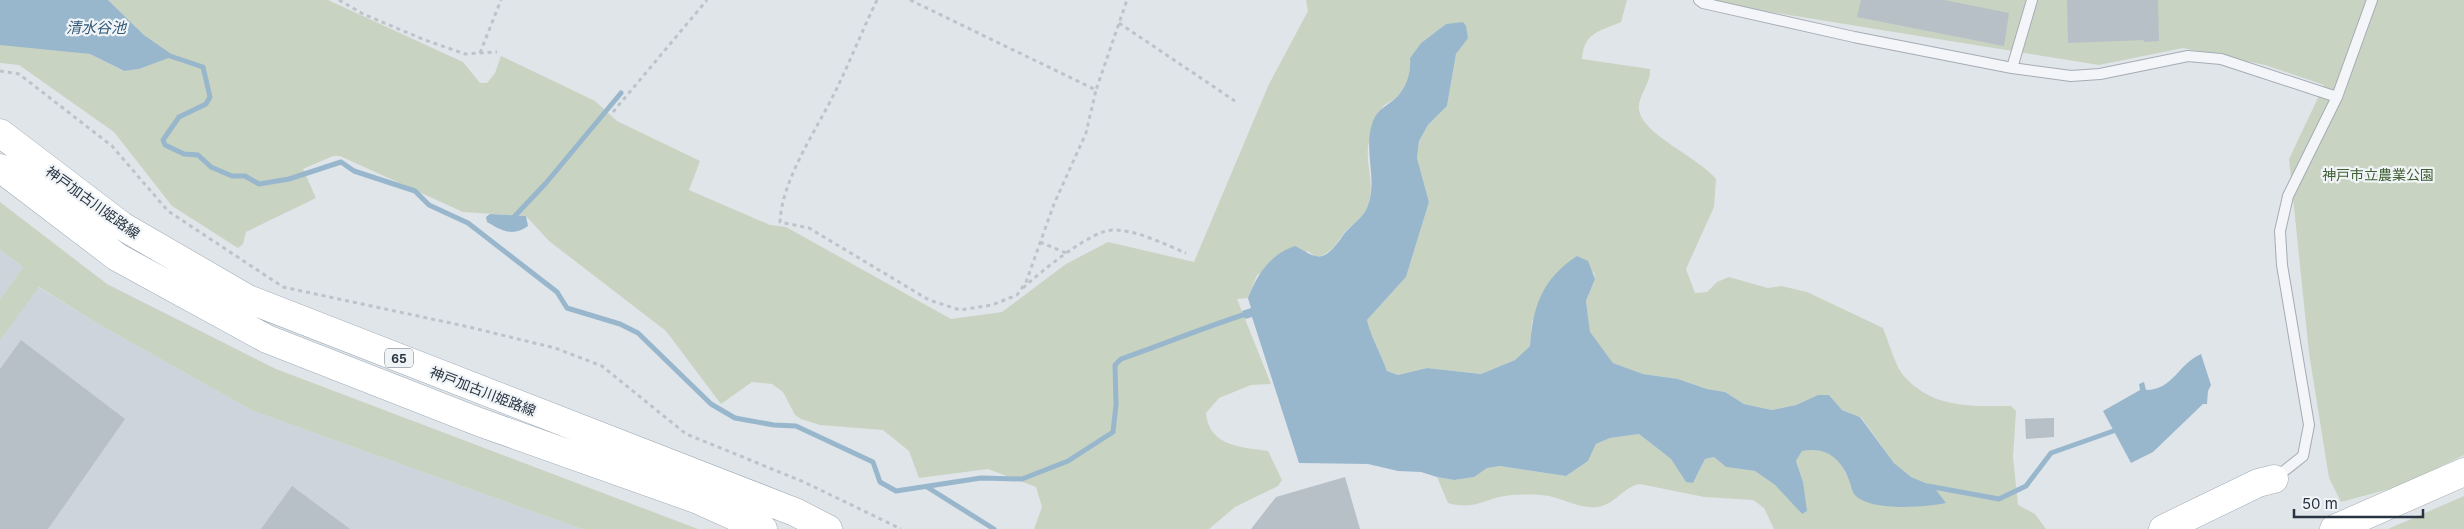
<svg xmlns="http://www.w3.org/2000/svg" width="2464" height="529" viewBox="0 0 2464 529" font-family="Inter,'Noto Sans JP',sans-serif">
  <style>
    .built { fill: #ced4dc }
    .green { fill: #c8d4c1 }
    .water { fill: #99b7cc }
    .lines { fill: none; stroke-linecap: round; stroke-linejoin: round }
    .stream { stroke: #99b7cc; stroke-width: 5 }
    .building { fill: #b7bfc7 }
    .lane-casing { stroke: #a5acb4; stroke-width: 12 }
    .secondary-casing { stroke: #a5acb4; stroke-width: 29 }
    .primary-casing { stroke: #9fabb6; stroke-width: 29 }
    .path { stroke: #bec3c9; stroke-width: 3; stroke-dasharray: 4 4; stroke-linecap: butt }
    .lane { stroke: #f3f5f8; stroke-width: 10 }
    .secondary { stroke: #fff; stroke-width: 28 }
    .primary { stroke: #fff; stroke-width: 28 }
    .labels { text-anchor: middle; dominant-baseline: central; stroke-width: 4.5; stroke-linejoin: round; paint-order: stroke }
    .shield { fill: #f0f4f7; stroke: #646e78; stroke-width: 1 }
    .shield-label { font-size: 12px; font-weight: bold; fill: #283442 }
    .park-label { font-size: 14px; fill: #415f34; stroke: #f0f4f7 }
    .street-label { font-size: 14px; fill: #283442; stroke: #f0f4f7 }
    .water-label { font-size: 15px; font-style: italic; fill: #305878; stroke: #f0f4f7 }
  </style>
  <rect width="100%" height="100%" fill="#e0e5ea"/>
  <!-- built -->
  <path class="built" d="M0 250 23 267 0 299Z
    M38 287 95 322 253 411 582 529H0V340Z"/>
  <!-- green -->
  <path class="green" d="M108 0H328L463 62 480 83H487L495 73 501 56 595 101 617 121 700 161 689 190 770 225 786 227 951 319 1002 312 1066 264 1108 242 1194 262 1269 84 1308 11 1306 0H1627L1621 22C1599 32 1584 32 1582 59L1650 69C1651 84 1637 97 1639 110 1643 135 1698 157 1716 179L1714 207 1686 269 1695 293 1707 292 1717 282 1729 277 1768 288 1781 286 1807 292 1883 328C1888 340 1895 365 1903 375 1932 409 1971 406 2011 406L2016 411 2013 457 2018 505 2035 514 2046 529H1774L1764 508 1753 500 1704 497 1640 484C1624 486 1615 505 1597 507 1577 509 1560 496 1541 495 1529 494 1511 494 1499 497 1479 503 1470 509 1448 503L1437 477 1454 480 1473 477 1487 468 1500 466 1566 476 1588 461 1596 444 1610 438 1639 434 1671 459 1686 482 1693 483 1705 459 1714 457 1726 467 1755 471 1775 485 1802 514 1803 482 1796 461 1802 451C1828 446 1838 456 1848 478L1933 486 1911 477 1894 463 1861 417 1842 410 1829 395H1818L1796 405 1772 410 1744 404 1725 392 1707 389 1678 379 1643 374 1613 363 1590 333 1586 301 1595 279 1594 272 1532 321 1530 346 1515 360 1481 374 1427 368 1398 375 1387 371C1381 354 1371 337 1367 320L1406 277 1429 202 1417 158 1419 141 1428 125 1447 106 1456 54 1468 37 1446 24 1421 43 1410 58C1411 72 1407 86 1397 97 1393 101 1385 103 1382 108 1378 114 1369 140 1368 147 1366 168 1376 187 1367 208 1361 220 1352 224 1344 233 1336 244 1330 255 1316 257L1308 251 1257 275 1248 298 1237 299 1271 384 1251 385 1219 398 1206 413C1209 447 1242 447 1268 451L1282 480 1278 486 1235 507 1209 529H1034L1042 507 1036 487 988 469 919 478 909 451 883 430 820 425 801 419 795 415 783 392 772 384 752 382 721 404 666 331 549 241 526 216 463 212 340 156H333L303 169 316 198 246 232 243 244 238 248 172 206 114 132 19 65 0 63V45L5 44 90 54 123 71 139 69 173 56 144 35Z
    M1696 0H2464V455L2397 487 2341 502 2329 478 2309 353 2289 159 2324 85 2265 65 2183 48 2099 65Z
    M0 202 107 284 276 369 698 529H582L253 411 95 322 39 287 0 340V299L23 267 0 250Z
    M2464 496V529H2388Z"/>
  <!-- water -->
  <path class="water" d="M0 0H108L144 35 174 56 139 69 124 71 90 54 0 45Z
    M1463 22 1466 26 1468 38 1456 54 1447 106 1428 125 1419 141 1417 158 1429 202 1406 277 1367 320C1371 337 1381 354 1387 371L1398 375 1427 368 1481 374 1515 360 1530 346C1533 306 1542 279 1577 256L1588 261 1595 279 1586 301 1590 332 1613 363 1643 374 1678 379 1707 389 1725 392 1744 404 1772 410 1796 405 1818 395H1829L1842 410 1860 417 1894 463 1911 477 1933 486 1946 503C1926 507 1871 512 1855 495 1852 492 1851 485 1849 480 1841 459 1827 446 1802 451L1796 461 1803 482 1807 511 1802 514 1775 485 1755 471 1726 467 1714 457 1705 459 1693 483 1686 482 1671 459 1639 434 1610 438 1596 444 1588 461 1566 476 1500 466 1487 468 1474 477 1454 480 1437 477 1421 472 1398 471 1368 464 1299 463 1252 317 1245 319 1242 311 1251 308 1248 298C1257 275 1270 254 1295 246 1302 249 1309 255 1316 256 1327 260 1339 241 1344 234 1352 224 1361 220 1367 208 1379 180 1362 150 1373 121 1378 108 1389 105 1397 97 1407 86 1411 72 1410 58L1421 43 1446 24Z
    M490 214 526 216 528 226C513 237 502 231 487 222L486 217Z
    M2201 354 2211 385 2208 391 2207 404H2203L2153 452 2131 463 2103 411 2140 390 2139 384 2144 382 2146 390C2173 390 2179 363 2201 354Z"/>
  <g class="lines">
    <!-- stream -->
    <path class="stream" d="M167 55 203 67 210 97 206 104 179 117 163 140 165 145 184 154 198 155 211 167 232 176H245L259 184 289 179 341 162 354 171 415 191 429 205 468 223 557 292 567 308 620 324 638 333 711 404 735 418 774 425 796 426 873 462 880 482 896 491 981 478 1022 479 1068 461 1113 432 1116 405 1115 365 1121 359C1164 344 1205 327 1249 313
      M512 219 546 183 621 93
      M1928 486 1999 499 2026 486 2051 453 2119 429
      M927 487 994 529"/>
  </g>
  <!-- building -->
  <path class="building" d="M1861 0H1944L2009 13 2004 46 1857 17Z
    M2067 0H2158L2159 41 2144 42V40L2068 43Z
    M21 340 125 419 48 529H0V369Z
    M2054 418V437L2026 439 2025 419Z
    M1345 477 1360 529H1251L1276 497Z
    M292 486 350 529H261Z"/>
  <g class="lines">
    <defs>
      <path id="lane" d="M1699 0 1703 3 1854 37 2012 68 2071 76 2100 74 2188 56 2221 59 2337 97
        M2012 68 2032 0
        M2274 479 2303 456 2309 425 2282 265 2280 231 2288 196 2337 97 2372 0"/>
      <path id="secondary" d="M2163 529 2258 483 2274 479
        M2334 529 2464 472"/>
      <path id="primary" d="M0 133 122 226 248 299 795 512 828 529
        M0 168 117 257 267 339 479 422 696 499 763 529"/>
    </defs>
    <!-- lane casing -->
    <use href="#lane" class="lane-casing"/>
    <!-- secondary casing -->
    <use href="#secondary" class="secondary-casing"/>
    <!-- primary casing -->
    <use href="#primary" class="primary-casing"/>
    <!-- path -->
    <path class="path" d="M339 0 363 14 425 40 465 54 497 52
      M877 0C863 29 851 59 837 88 818 128 782 178 780 222L809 228 929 300 960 310 992 305 1017 295 1026 282 1054 204 1086 133 1096 90
      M910 0 1096 90 1127 0
      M1119 23 1235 101
      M480 53 501 0
      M0 71 19 74 112 146 168 211 283 287 469 327 555 348 602 366 686 434 804 482 901 529
      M613 112 707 0
      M1040 242 1066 253
      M1023 288C1039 273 1091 230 1113 230 1137 230 1164 244 1186 253"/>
    <!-- lane -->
    <use href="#lane" class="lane"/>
    <!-- secondary -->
    <use href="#secondary" class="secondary"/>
    <!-- primary -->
    <use href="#primary" class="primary"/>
  </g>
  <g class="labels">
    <!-- shield labels -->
    <rect class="shield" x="385" y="348.5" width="28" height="19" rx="4"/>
    <g class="shield-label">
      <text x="399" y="358">65</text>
    </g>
    <!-- park labels -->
    <g class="park-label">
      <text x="2378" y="174">神戸市立農業公園</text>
    </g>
    <!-- street labels -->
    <g class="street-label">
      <text transform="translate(93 202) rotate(36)">神戸加古川姫路線</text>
      <text transform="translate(483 391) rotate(21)">神戸加古川姫路線</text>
    </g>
    <!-- water labels -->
    <g class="water-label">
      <text x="96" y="27">清水谷池</text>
    </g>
  </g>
  <!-- scale -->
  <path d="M2294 509v8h129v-8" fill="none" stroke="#283442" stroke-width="2.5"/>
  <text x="2302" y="509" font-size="15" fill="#283442" stroke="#f0f4f7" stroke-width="4" paint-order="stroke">50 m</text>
</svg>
